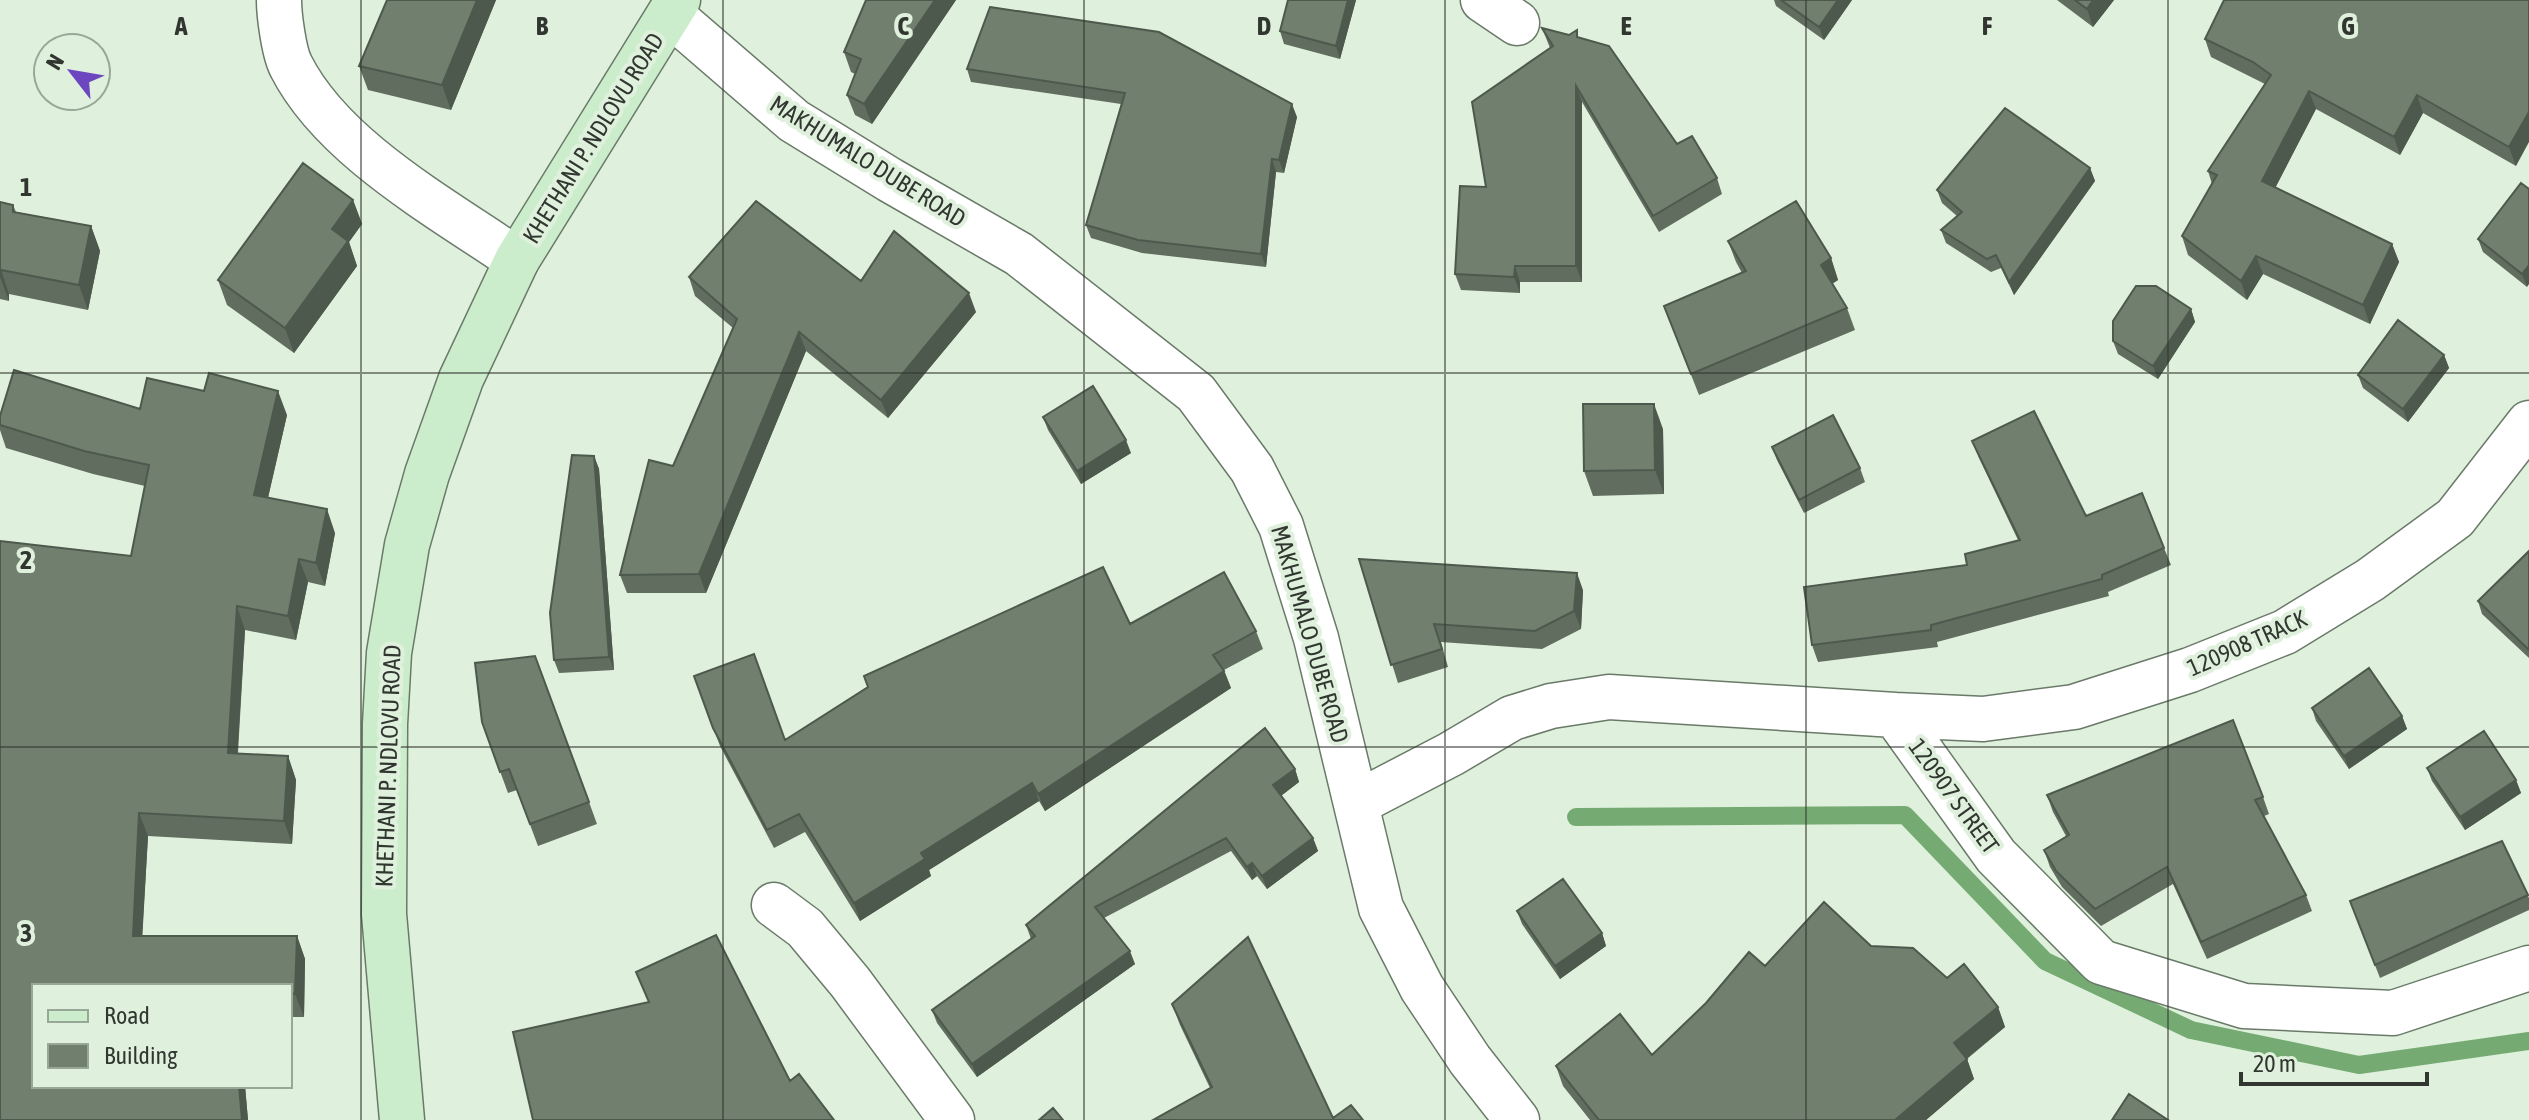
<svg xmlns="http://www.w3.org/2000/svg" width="2529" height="1120" viewBox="0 0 2529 1120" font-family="'Asap Condensed',sans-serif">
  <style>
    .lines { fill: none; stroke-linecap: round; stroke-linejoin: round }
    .stream { stroke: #75ab72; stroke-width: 18 }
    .street-casing { stroke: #6a7a69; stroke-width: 47 }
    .secondary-casing { stroke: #6a7a69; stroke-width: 47 }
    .street { stroke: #fff; stroke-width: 44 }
    .secondary { stroke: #ccedcc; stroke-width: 44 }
    .wall { fill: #606d5f }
    .shaded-wall { fill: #4e594d }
    .building { fill: #707f6e; stroke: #4e594d; stroke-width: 2 }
    .grid { fill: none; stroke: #313730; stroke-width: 2; stroke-opacity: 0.55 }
    .labels { text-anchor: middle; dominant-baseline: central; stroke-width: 8; stroke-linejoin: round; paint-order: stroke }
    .street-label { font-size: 24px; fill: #313730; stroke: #dff1dd }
    .grid-label { font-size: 26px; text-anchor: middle; font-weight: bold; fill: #313730; stroke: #dff1dd; stroke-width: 8; stroke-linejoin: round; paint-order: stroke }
  </style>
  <rect width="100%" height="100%" fill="#dff1dd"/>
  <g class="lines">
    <!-- stream -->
    <path class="stream" d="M1576 817 1905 815 2045 961 2191 1030 2359 1065 2529 1041"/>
    <defs>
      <path id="street" d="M279 0C279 15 284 53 291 66 333 149 442 208 517 260
        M1483 0 1517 23
        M670 14 794 121 890 180 1019 254 1196 393 1252 469 1281 526 1316 638 1381 908 1422 988 1470 1060 1517 1120
        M1895 715 1983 719 2074 707 2190 670 2285 632 2370 580 2455 518 2529 423
        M1357 803 1451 754 1512 718 1551 706 1609 697 1895 715 1996 856 2101 962 2244 1006 2393 1013 2529 968
        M774 905 805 928 850 982 952 1120"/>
      <path id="secondary" d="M402 1120 384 914 385 724 389 653 407 545 427 474 461 379 517 260 678 0"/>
    </defs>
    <!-- street casing -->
    <use href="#street" class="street-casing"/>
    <!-- secondary casing -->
    <use href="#secondary" class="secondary-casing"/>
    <!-- street -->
    <use href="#street" class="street"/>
    <!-- secondary -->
    <use href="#secondary" class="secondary"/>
  </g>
  <!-- wall -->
  <path class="wall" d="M387 0H496L451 110 368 90 359 66Z
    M866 0H956L872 124 855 115 847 95 855 74 851 72 844 52Z
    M1356 0 1340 59 1284 44 1280 31Z
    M1774 0H1852L1824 40 1776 6Z
    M2057 0H2114L2093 27Z
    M2529 0 2516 166 2423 113 2400 155 2316 109 2275 188 2392 244 2399 262 2370 324 2263 274 2247 300 2188 255 2182 236 2212 184 2208 171 2265 84 2211 57 2205 39Z
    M1542 28 1579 38 1677 144 1717 178 1722 194 1659 232 1582 102V282H1520V293L1461 290 1455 274 1486 187 1550 48Z
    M967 69 1297 117 1284 173 1276 172 1266 267 1142 253 1091 238 1086 225 1121 104 971 82Z
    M2090 168 2095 181 2014 295 2001 268 1991 272 1946 243 1941 230 1957 216 1942 203 1937 190Z
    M2521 183 2527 287 2483 252 2478 239Z
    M353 200 362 224 349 242 357 266 294 353 227 305 218 280Z
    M0 202 13 205 16 212 91 226 100 251 88 310 9 294V301L0 299Z
    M1728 241 1831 258 1838 280 1832 284 1847 308 1855 330 1699 395 1664 306 1742 273 1736 262Z
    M689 277 861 281 976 312 888 418 806 351 706 593H627L620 575 673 466 733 328 695 296Z
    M2191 309 2195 322 2158 379 2118 354 2113 341Z
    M2444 355 2449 368 2408 422 2363 388 2358 375Z
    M140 409 287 415 268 498 335 533 325 586 308 582 296 640 245 630 238 753 288 756 296 780 292 844 148 836 142 936H297L305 959 304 1017H290V986H34L245 1086 248 1120H0L131 556 145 486 93 474 6 448 0 430V416Z
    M1043 417 1131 453 1081 484 1048 430Z
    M1663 429 1664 494 1593 496 1584 471Z
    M1972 441 2086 516 2164 548 2171 565 2108 592 2109 596 1937 642 1938 647 1818 662 1812 645 2018 540 1979 458Z
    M1772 447 1860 468 1865 482 1804 513 1777 460Z
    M594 456 599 469 614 670 559 673 554 660Z
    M2529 551V658L2482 614 2478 601Z
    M1359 559 1583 590 1581 629 1542 649 1441 642 1448 667 1398 683Z
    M1130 624 1256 631 1263 649 1224 670 1231 688 1045 811 1039 801 929 870 931 876 860 921 805 832 774 848 720 746 694 676 785 740 868 687 864 676Z
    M2312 708 2402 716 2407 729 2349 769 2316 721Z
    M482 722 589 802 597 824 538 846 517 790 508 793Z
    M2427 768 2516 780 2521 793 2465 830 2432 781Z
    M1295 769 1299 782 1281 796 1313 838 1318 851 1267 889 1257 876 1252 880 1231 851 1104 918 1135 964 977 1077 937 1023 932 1010 1031 939 1026 925Z
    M2047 795 2263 797 2269 814 2264 816 2306 895 2312 911 2207 959 2173 884 2101 926 2062 887 2050 867 2044 850 2066 836 2053 812Z
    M2502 841 2529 898V910L2380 978 2350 901Z
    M1517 911 1602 933 1606 946 1560 979 1522 924Z
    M1871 946 1947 978 1998 1007 2005 1027 1967 1059 1974 1079 1926 1120H1590L1563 1086 1556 1066 1652 1055 1706 1003 1765 966Z
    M1172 1004 1333 1118 1153 1120 1210 1088 1180 1025Z"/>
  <!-- shaded-wall -->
  <path class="shaded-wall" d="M477 0H496L451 110 442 85Z
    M935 0H956L872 124 864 104Z
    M1348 0H1356L1340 59 1336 46Z
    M1838 0H1852L1824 40 1819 27Z
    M2093 0H2114L2093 27 2087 9Z
    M1576 86 1582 102V282L1576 266Z
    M2309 91 2316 109 2269 200 2262 181Z
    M2417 95 2423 113 2400 155 2394 137Z
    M1292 104 1297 117 1284 173 1279 160Z
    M2529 112V142L2516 166 2509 147Z
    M1272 159 1276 172 1266 267 1261 254Z
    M2090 168 2095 181 2014 295 2009 282Z
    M353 200 362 224 349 242 357 266 294 353 285 328 332 229Z
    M91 226 100 251 88 310 79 285Z
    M2392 244 2399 262 2370 324 2363 305Z
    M2256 256 2263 274 2247 300 2241 281Z
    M1831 258 1838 280 1828 286 1821 265Z
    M2529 265V284L2527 287 2522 274Z
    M1515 266 1520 282V293L1514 277Z
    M1 270 9 294V301L0 277Z
    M969 293 976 312 888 418 881 400Z
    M2191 309 2195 322 2158 379 2153 366Z
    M799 332 806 351 706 593 699 574Z
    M2444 355 2449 368 2408 422 2403 409Z
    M278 391 287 415 263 519 254 495Z
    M1654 404 1663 429 1664 494 1655 470Z
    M1126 440 1131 453 1081 484 1077 471Z
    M594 456 599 469 614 670 609 657Z
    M327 509 335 533 325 586 316 563Z
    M299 559 308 582 296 640 288 616Z
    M1577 573 1583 590 1581 629 1574 611Z
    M237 606 245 630 236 776 228 753Z
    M1224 671 1231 688 1045 811 1038 794Z
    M2402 716 2407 729 2349 769 2344 756Z
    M288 756 296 780 292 844 284 821Z
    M1295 769 1299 782 1278 798 1273 785Z
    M2516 780 2521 793 2465 830 2460 817Z
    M1032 783 1039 801 929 870 931 876 860 921 854 903 921 853Z
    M139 813 148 836 141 960 133 936Z
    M1313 838 1318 851 1267 889 1262 876Z
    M1252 863 1257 876 1252 880 1247 867Z
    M1602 933 1606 946 1560 979 1555 966Z
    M297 936 305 959 304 1017 295 994Z
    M1130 951 1135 964 977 1077 972 1064Z
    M1998 1007 2005 1027 1961 1063 1954 1043Z
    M1967 1059 1974 1079 1926 1120H1895Z
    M239 1086H245L248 1120H242Z"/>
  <!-- building -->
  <path class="building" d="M387 0H477L442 85 359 66Z
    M866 0H935L864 104 847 95 861 59 844 52Z
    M1288 0H1348L1336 46 1280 31Z
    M1781 0H1838L1819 27Z
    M2075 0H2093L2087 9Z
    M2224 0H2529V112L2509 147 2417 95 2394 137 2309 91 2262 181 2392 244 2363 305 2256 256 2241 281 2182 236 2217 175 2208 171 2271 75 2253 62 2205 39Z
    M990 7 1159 32 1292 104 1279 160 1272 159 1261 254 1138 240 1086 225 1125 93 967 69Z
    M1542 28 1569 35 1577 30V37L1609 46 1677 144 1692 136 1717 178 1653 216 1576 86V266H1515L1514 277 1455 274 1460 186 1486 187 1472 102 1553 46Z
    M2005 108 2090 168 2009 282 1996 255 1987 259 1941 230 1962 212 1937 190Z
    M303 163 353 200 332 229 348 241 285 328 218 280Z
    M2521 183 2529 189V265L2522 274 2478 239Z
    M756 201 861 281 894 231 969 293 881 400 799 332 699 574 620 575 649 460 673 466 737 319 689 277Z
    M1796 201 1831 258 1821 265 1847 308 1691 374 1664 306 1746 271 1728 241Z
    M0 202 13 205V212L91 226 79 285 1 270 0 276Z
    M2136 286H2156L2191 309 2153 366 2113 341V321Z
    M2398 320 2444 355 2403 409 2358 375Z
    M14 370 140 409 147 378 204 391 209 373 278 391 254 495 327 509 316 563 299 559 288 616 237 606 228 753 288 756 284 821 139 813 133 936H297L295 994 290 993V986H34V1086H239L242 1120H0V541L131 556 149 465 84 451 0 425V416Z
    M1093 386 1126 440 1077 471 1043 417Z
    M1583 404H1654L1655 470 1584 471Z
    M2034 411 2086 516 2142 493 2164 548 2102 575V579L1931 625V630L1812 645 1804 587 1967 565 1965 554 2020 540 1972 441Z
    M1833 415 1860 468 1799 500 1772 447Z
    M572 455 594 456 609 657 554 660 550 613Z
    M2529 551V650L2478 601Z
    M1359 559 1577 573 1574 611 1535 631 1434 624 1442 649 1391 665Z
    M1103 567 1130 624 1224 572 1256 631 1213 655 1224 671 1038 794 1032 783 921 853 925 859 854 903 799 814 767 830 713 728 694 676 754 654 785 740 868 687 864 676Z
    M535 656 589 802 530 824 509 769 500 772 482 722 475 663Z
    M2369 668 2402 716 2344 756 2312 708Z
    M2233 720 2263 797 2255 800 2306 895 2201 942 2167 867 2095 909 2056 871 2044 850 2069 835 2047 795Z
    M1265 728 1295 769 1273 785 1313 838 1262 876 1252 863 1247 867 1226 838 1095 907 1130 951 972 1064 932 1010 1035 936 1026 925Z
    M2484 731 2516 780 2460 817 2427 768Z
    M2502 841 2528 895 2375 965 2350 901Z
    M1563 879 1602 933 1555 966 1517 911Z
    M1824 902 1871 946 1913 948 1947 978 1964 964 1998 1007 1954 1043 1967 1059 1895 1120H1599L1556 1066 1620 1014 1652 1055 1706 1003 1749 952 1765 966Z
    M716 935 790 1081 799 1074 834 1120H533L513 1032 649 1002 636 972Z
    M1248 937 1333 1118 1351 1105 1363 1120H1153L1212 1087 1172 1004Z
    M2129 1094 2168 1120H2112Z
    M1053 1108 1063 1120H1039Z"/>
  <!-- grid -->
  <path class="grid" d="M361 0V1120M723 0V1120M1084 0V1120M1445 0V1120M1806 0V1120M2168 0V1120M0 373H2529M0 747H2529"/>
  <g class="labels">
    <!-- street labels -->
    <g class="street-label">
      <text transform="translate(593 138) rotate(-58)">KHETHANI P. NDLOVU ROAD</text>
      <text transform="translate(868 161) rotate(32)">MAKHUMALO DUBE ROAD</text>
      <text transform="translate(1310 634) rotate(74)">MAKHUMALO DUBE ROAD</text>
      <text transform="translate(2247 643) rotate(-24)">120908 TRACK</text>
      <text transform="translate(388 766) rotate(-88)">KHETHANI P. NDLOVU ROAD</text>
      <text transform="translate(1954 796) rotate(54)">120907 STREET</text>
    </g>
  </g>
  <g class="grid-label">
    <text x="181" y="35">A</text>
    <text x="542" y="35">B</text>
    <text x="903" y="35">C</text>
    <text x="1264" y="35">D</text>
    <text x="1626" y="35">E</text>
    <text x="1987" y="35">F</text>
    <text x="2348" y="35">G</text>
    <text x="26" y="196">1</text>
    <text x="26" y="569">2</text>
    <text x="26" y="942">3</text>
  </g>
  <!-- legend -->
  <rect x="32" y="984" width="260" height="104" fill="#dff1dd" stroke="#99a798" stroke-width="2"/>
  <rect x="48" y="1010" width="40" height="12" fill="#ccedcc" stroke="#99a798" stroke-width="2"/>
  <text x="104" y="1024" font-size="24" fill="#313730">Road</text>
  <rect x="48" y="1044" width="40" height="24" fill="#707f6e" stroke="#99a798" stroke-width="2"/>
  <text x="104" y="1064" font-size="24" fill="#313730">Building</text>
  <!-- north arrow -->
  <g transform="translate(72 72) rotate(301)"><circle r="38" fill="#dff1dd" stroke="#99a798" stroke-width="2"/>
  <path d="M0-6L14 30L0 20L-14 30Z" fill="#6d47c0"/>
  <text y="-12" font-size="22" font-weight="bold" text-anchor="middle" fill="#313730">N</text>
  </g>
  <!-- scale -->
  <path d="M2241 1072v12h186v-12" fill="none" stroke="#313730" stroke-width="4"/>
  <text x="2253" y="1072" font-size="24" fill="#313730" stroke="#dff1dd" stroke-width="6" paint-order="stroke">20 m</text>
</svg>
